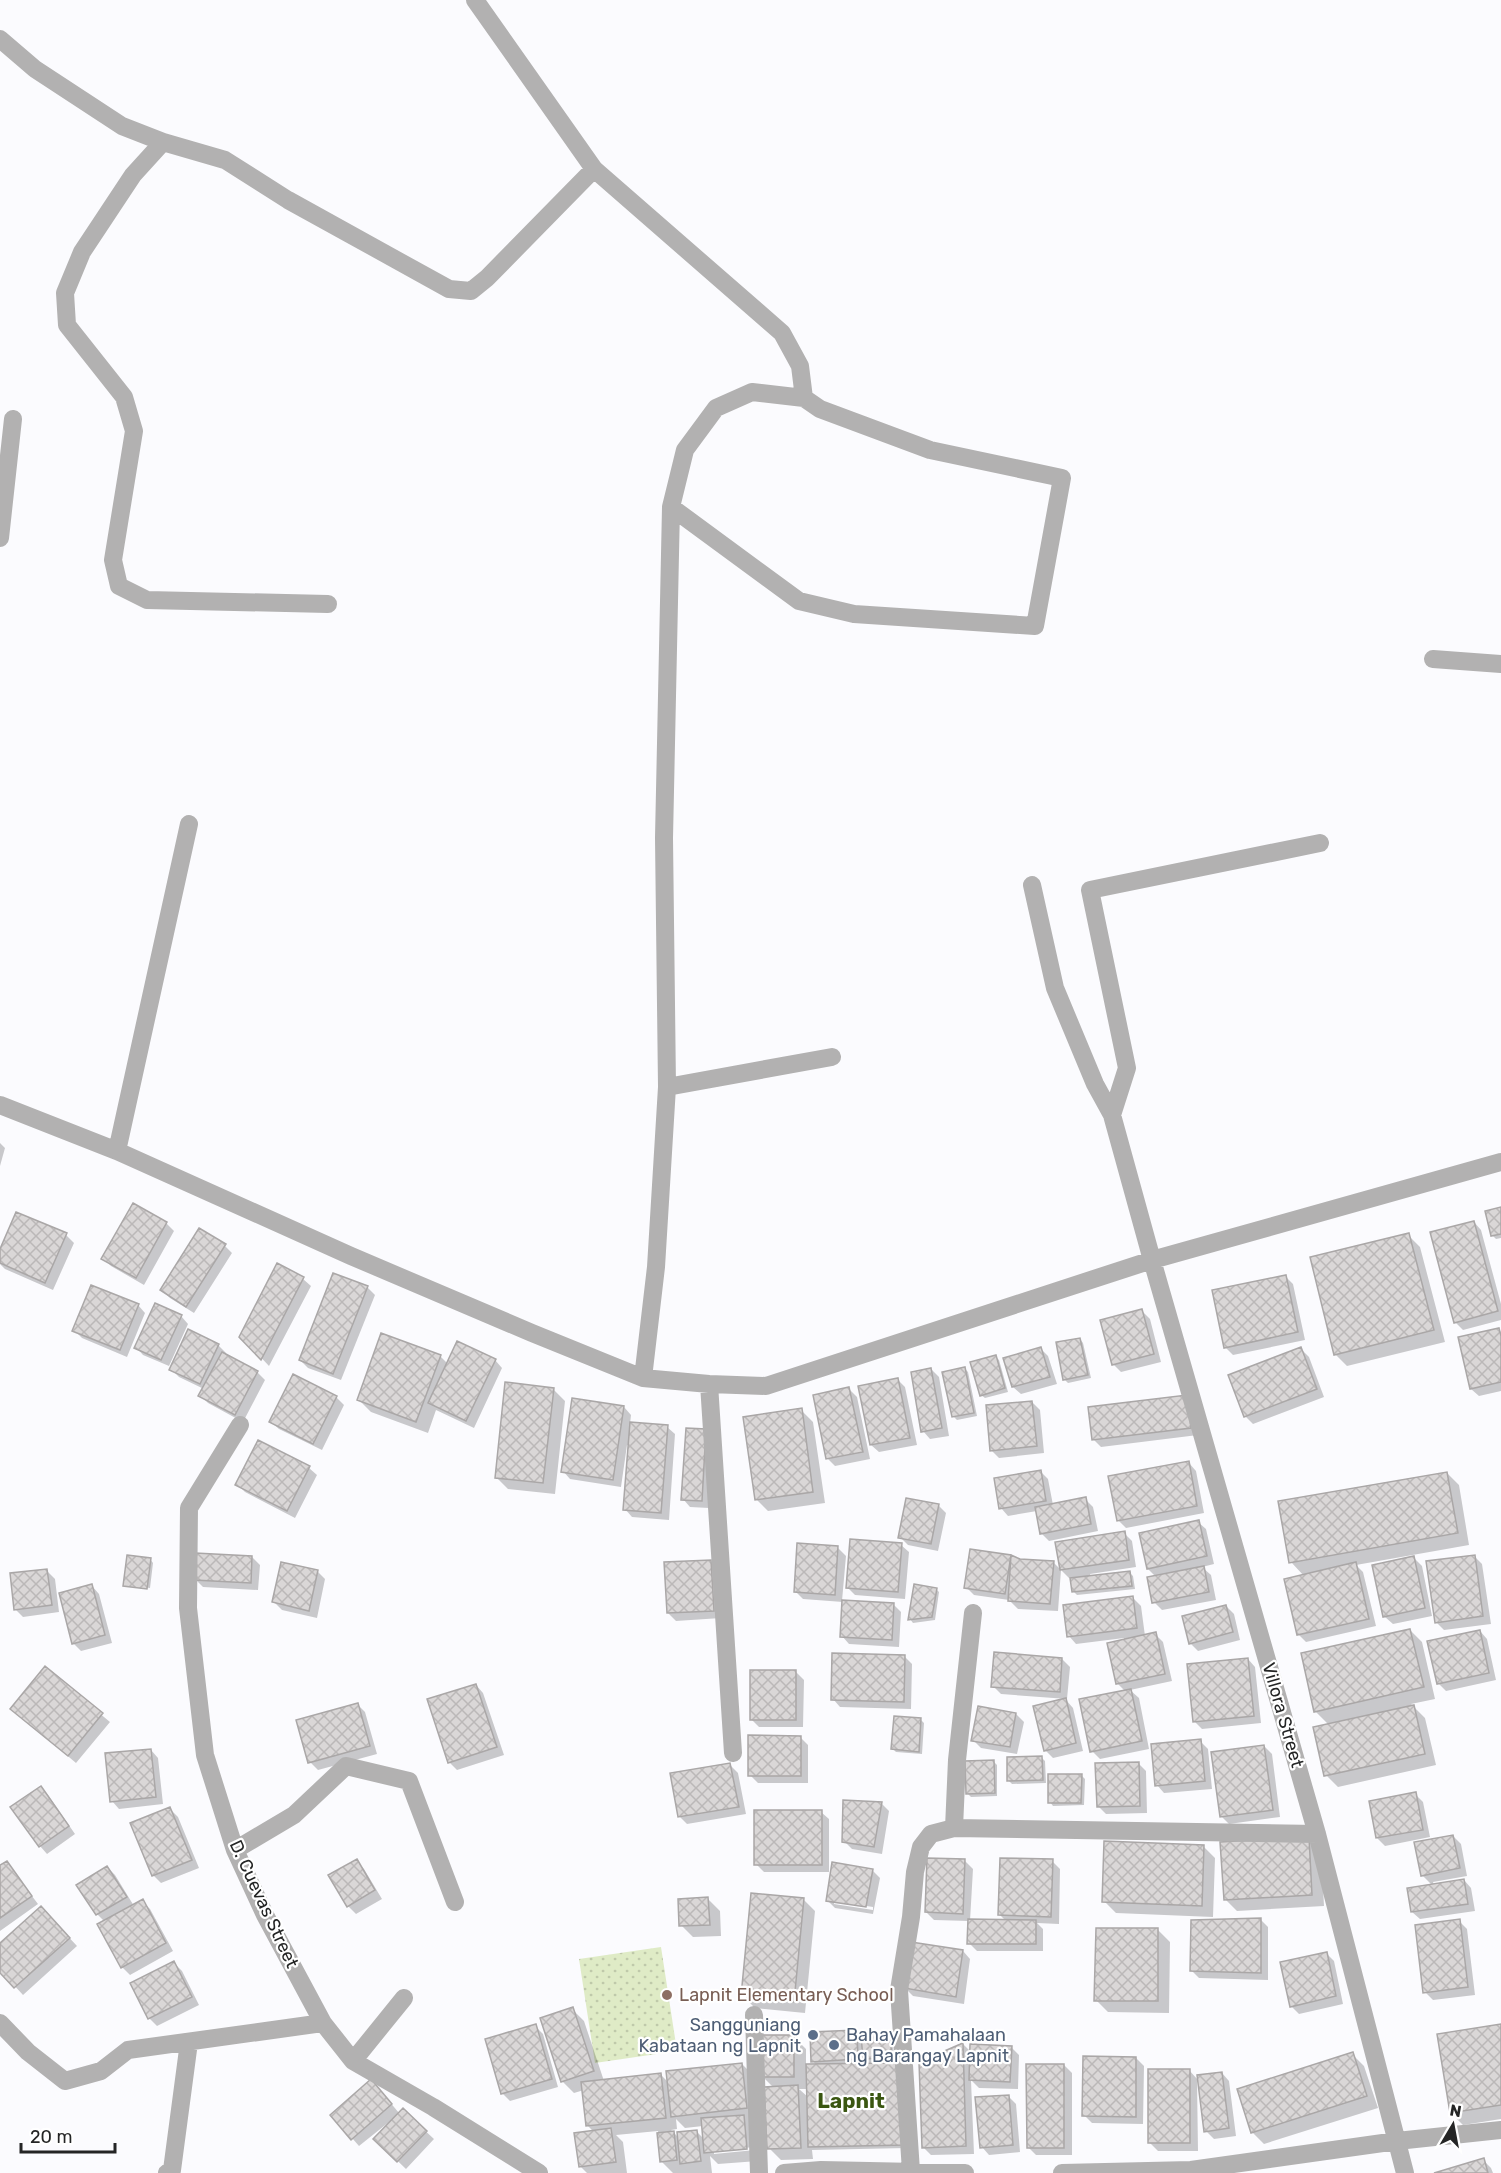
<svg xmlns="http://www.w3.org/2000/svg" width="1501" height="2173" viewBox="0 0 1501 2173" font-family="Rubik,sans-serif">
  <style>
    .garden { fill: url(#garden-dots) }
    .shadow { fill: #0003; fill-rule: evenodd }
    .building { fill: url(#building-cross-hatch); stroke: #aaa7a7; stroke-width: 1.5 }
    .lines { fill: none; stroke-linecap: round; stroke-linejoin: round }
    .minor { stroke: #b2b1b1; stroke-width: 18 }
    .education-dot { fill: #8d6e63; stroke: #fff; stroke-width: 2 }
    .service-dot { fill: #5c6f8a; stroke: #fff; stroke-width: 2 }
    .labels { text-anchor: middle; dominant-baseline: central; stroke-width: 4.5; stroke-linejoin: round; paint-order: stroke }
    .street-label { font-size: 18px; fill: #242525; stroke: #fff }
    .education-label { font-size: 18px; fill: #785e54; stroke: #fff; text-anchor: start }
    .service-label { font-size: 18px; fill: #4e5e75; stroke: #fff; text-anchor: end }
    .quarter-label { font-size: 21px; font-weight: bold; fill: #3a5611; stroke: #fff }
  </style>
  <defs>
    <pattern id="garden-dots" width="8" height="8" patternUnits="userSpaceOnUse" patternTransform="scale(1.5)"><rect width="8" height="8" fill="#dfebc6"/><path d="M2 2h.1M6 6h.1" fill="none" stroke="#bfc9aa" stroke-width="1.8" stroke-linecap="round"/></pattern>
    <pattern id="building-cross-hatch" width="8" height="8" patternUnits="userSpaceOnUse" patternTransform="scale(1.5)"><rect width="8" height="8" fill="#dad7d7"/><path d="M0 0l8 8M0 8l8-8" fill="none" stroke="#bbb8b8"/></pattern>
  </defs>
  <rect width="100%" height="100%" fill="#fbfbfe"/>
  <!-- garden -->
  <path class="garden" d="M661 1947 677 2051 595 2063 579 1959Z"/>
  <!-- shadow -->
  <path class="shadow" d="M0 1143 5 1148 0 1166Z
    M133 1205 166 1223 174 1231 144 1285 111 1266 103 1258Z
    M1501 1209V1238L1496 1239 1492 1235Z
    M1474 1222 1481 1230 1501 1304V1320L1463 1330 1455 1322Z
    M66 1235 74 1243 53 1290 5 1269 0 1264V1253Z
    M1408 1235 1420 1247 1445 1342 1347 1366 1335 1354Z
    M225 1246 232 1253 194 1313 170 1298 162 1290Z
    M1286 1277 1293 1284 1305 1340 1233 1355 1225 1347Z
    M303 1279 311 1286 269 1366 241 1336Z
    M367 1287 375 1295 341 1380 308 1368 300 1360Z
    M138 1305 145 1313 127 1357 82 1338 74 1330Z
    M1142 1311 1150 1319 1161 1362 1121 1372 1113 1364Z
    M181 1316 188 1324 169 1366 143 1355 136 1347Z
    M1499 1330 1501 1332V1391L1479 1396 1471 1389Z
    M189 1331 218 1345 226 1353 225 1355 257 1372 265 1380 243 1422 208 1403 200 1395 204 1389 179 1377 171 1369Z
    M1080 1339 1083 1343 1091 1378 1068 1383 1065 1380 1058 1344Z
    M1040 1348 1048 1356 1057 1384 1021 1394 1013 1387Z
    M1301 1349 1309 1357 1324 1397 1253 1424 1245 1416Z
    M440 1356 448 1364 495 1360 502 1368 474 1428 436 1410 428 1433 371 1412 359 1400Z
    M995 1356 999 1360 1008 1392 985 1398 981 1395Z
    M964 1368 968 1372 977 1416 957 1420 954 1417Z
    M931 1369 939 1377 949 1436 930 1439 923 1431Z
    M898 1380 905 1387 917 1445 879 1452 871 1445Z
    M553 1389 565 1401 555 1494 508 1489 496 1477Z
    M849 1389 857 1397 870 1459 835 1466 827 1458Z
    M1187 1396 1198 1435 1101 1447 1093 1439Z
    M336 1397 344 1405 322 1450 279 1429 271 1422Z
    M1032 1402 1040 1410 1044 1453 999 1458 991 1450Z
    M624 1407 631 1415 630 1424 667 1427 675 1434 669 1520 632 1517 625 1509 629 1446 627 1445 621 1487 570 1479 563 1471Z
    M801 1410 813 1422 825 1503 768 1511 756 1499Z
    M687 1429 714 1439 709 1508 690 1507 683 1499Z
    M1189 1463 1196 1471 1204 1513 1126 1528 1118 1520Z
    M309 1468 317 1475 295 1518 245 1492 237 1484Z
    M1040 1471 1048 1479 1053 1505 1085 1499 1093 1507 1098 1531 1049 1541 1041 1533 1037 1511 1008 1516 1001 1508Z
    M1447 1473 1459 1485 1469 1545 1356 1565 1363 1572 1376 1626 1306 1642 1298 1634 1304 1576 1291 1562Z
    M938 1505 946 1513 938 1551 908 1545 900 1537Z
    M1198 1522 1206 1529 1214 1564 1202 1567 1211 1575 1216 1600 1162 1610 1154 1602 1156 1577 1148 1569Z
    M1124 1533 1132 1541 1136 1567 1090 1574 1091 1577 1130 1573 1133 1576 1135 1589 1077 1595 1073 1591 1072 1577 1069 1578 1061 1570Z
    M901 1545 909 1552 905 1599 855 1595 847 1587Z
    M838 1548 846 1556 842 1601 893 1604 901 1612 899 1647 849 1644 842 1636 843 1602 803 1599 795 1591Z
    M971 1551 1020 1560 1053 1562 1061 1570 1058 1611 1018 1609 1009 1600 974 1595 966 1587Z
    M1474 1556 1482 1564 1491 1624 1444 1630 1436 1622Z
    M252 1557 260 1565 258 1590 203 1587 195 1579Z
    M1414 1558 1422 1566 1432 1616 1393 1624 1385 1617 1374 1567Z
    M150 1559 153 1563 150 1588 127 1585V1587L125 1585Z
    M711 1562 719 1569 721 1618 676 1621 668 1613Z
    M47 1571 55 1579 59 1612 23 1617 15 1609Z
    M317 1571 325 1579 317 1618 282 1610 274 1602Z
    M92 1586 99 1594 112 1643 81 1651 73 1643Z
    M936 1589 939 1592 935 1620 913 1623 910 1619Z
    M1133 1598 1141 1606 1145 1636 1155 1634 1163 1642 1172 1681 1130 1690 1139 1698 1149 1749 1100 1759 1092 1751 1126 1692 1117 1683 1124 1638 1076 1644 1069 1636Z
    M1226 1606 1234 1614 1240 1640 1198 1651 1190 1643Z
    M1410 1630 1422 1642 1435 1699 1411 1704 1425 1718 1436 1765 1338 1787 1326 1775 1329 1725 1315 1711Z
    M1480 1631 1487 1639 1496 1680 1446 1691 1438 1683Z
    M904 1656 912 1664 911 1709 840 1707 833 1699Z
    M1062 1659 1070 1667 1067 1699 1001 1694 993 1686Z
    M1248 1659 1255 1667 1261 1723 1202 1729 1194 1721Z
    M45 1668 110 1722 76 1763 12 1709Z
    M796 1672 804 1680 803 1727H759L751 1719Z
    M476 1685 483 1693 504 1755 457 1770 449 1762Z
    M1066 1700 1073 1708 1083 1751 1053 1758 1045 1750Z
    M357 1704 365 1712 377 1754 318 1770 310 1762Z
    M1016 1714 1024 1722 1017 1754 981 1748 973 1740Z
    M921 1720 924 1723 922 1754 896 1752 893 1749Z
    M800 1737 808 1745V1783H758L750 1775Z
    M1200 1741 1208 1749 1212 1789 1164 1793 1157 1785Z
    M1264 1746 1272 1754 1280 1817 1229 1824 1221 1816Z
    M151 1750 158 1758 163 1804 119 1809 112 1801Z
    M1042 1758 1045 1761 1046 1783 1012 1784 1008 1780Z
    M993 1761 997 1765V1796L971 1797 967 1793Z
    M1138 1763 1146 1771 1147 1813 1106 1814 1098 1806Z
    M730 1765 738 1773 746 1814 687 1824 679 1816Z
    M1081 1775 1085 1779 1084 1805 1053 1806 1050 1802Z
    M40 1788 48 1795 75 1834 47 1854 40 1846Z
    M1415 1794 1423 1802 1430 1837 1385 1846 1377 1838Z
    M881 1803 889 1811 882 1854 852 1849 844 1841Z
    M170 1809 178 1817 199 1868 161 1883 153 1875Z
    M821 1812 829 1819V1872H764L756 1864Z
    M1453 1836 1461 1844 1467 1876 1433 1882 1434 1885 1464 1880 1471 1888 1475 1911 1420 1919 1412 1912 1432 1885 1422 1875Z
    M1309 1839 1321 1851 1324 1906 1237 1911 1225 1899Z
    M1203 1846 1215 1858 1213 1917 1116 1913 1104 1901Z
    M356 1861 364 1869 382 1899 356 1914 348 1906Z
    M965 1861 973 1869 970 1921H1006L1000 1915 1052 1861 1060 1869 1059 1924 1037 1923 1043 1929V1951H977L969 1943V1921L934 1920 926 1912Z
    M7 1863 38 1904 0 1931V1867Z
    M107 1867 115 1875 134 1906 142 1901 150 1909 173 1951 130 1975 122 1967 105 1922 97 1914Z
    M872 1870 880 1878 873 1914 835 1908 827 1900ZM834 1901 873 1907V1910L834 1904Z
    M708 1899 720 1911 721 1936 693 1937 681 1925Z
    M803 1899 815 1911 805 2013 755 2008 743 1996Z
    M49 1916 77 1946 23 1995 0 1970V1945Z
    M1260 1919 1268 1927V1980L1199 1978 1191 1970Z
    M1459 1921 1467 1929 1475 1995 1433 2000 1425 1992Z
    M1158 1930 1170 1942 1169 2013 1108 2012 1096 2000Z
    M963 1951 970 1959 964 2004 913 1996 905 1988Z
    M1326 1953 1334 1961 1343 2004 1299 2014 1291 2006Z
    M174 1963 182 1971 199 2005 157 2026 149 2018Z
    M572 2009 584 2021 604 2081 661 2075 669 2083 742 2064 754 2076 758 2161 718 2164 710 2156 712 2173H673L661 2161 658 2131 616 2135 623 2142 627 2173H587L580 2166 594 2132 587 2125 584 2090 574 2093 562 2081ZM676 2119 685 2128 703 2126 704 2139 696 2131 679 2138 671 2130 677 2129ZM754 2147 755 2150 714 2154V2151Z
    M535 2026 543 2034 558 2087 510 2101 502 2093Z
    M1501 2027V2119L1463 2125 1451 2113Z
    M856 2031 861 2036 890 2035 893 2038 894 2061 873 2062V2065L907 2148 812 2150 813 2159 781 2160 769 2148 774 2088 763 2077 794 2037 806 2049V2066H817L813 2061ZM799 2089H808V2097Z
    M963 2044 972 2053 1011 2047 1019 2055 1018 2089 979 2088 971 2080 974 2154 931 2155 924 2148Z
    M1352 2054 1364 2066 1378 2108 1264 2144 1252 2132Z
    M1136 2058 1144 2066 1143 2124 1092 2123 1084 2115Z
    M1064 2065 1072 2073V2155H1036L1028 2147Z
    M1189 2070 1198 2080H1197L1198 2151H1158L1150 2143Z
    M1222 2073 1229 2081 1236 2136 1214 2139 1206 2131Z
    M379 2089 399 2113 403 2110 434 2139 406 2169 375 2139 390 2123 389 2122 359 2146 352 2138Z
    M1008 2096 1016 2104 1020 2152 989 2155 982 2147Z
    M1483 2160 1491 2168 1493 2173H1439Z"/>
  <!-- building -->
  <path class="building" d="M133 1203 167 1222 136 1278 101 1259Z
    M1501 1207V1234L1491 1236 1485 1211Z
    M16 1212 67 1233 45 1283 0 1263V1249Z
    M1474 1221 1498 1311 1454 1323 1430 1232Z
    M199 1228 226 1244 186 1307 160 1290Z
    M1409 1233 1434 1330 1334 1355 1310 1257Z
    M277 1263 304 1277 261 1360 239 1337Z
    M333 1273 368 1286 333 1374 299 1360Z
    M1286 1275 1298 1332 1224 1348 1212 1290Z
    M91 1285 139 1304 120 1350 72 1331Z
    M155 1303 182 1315 161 1360 134 1348Z
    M1142 1309 1154 1354 1112 1365 1100 1320Z
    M1499 1328 1501 1336V1382L1470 1389 1458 1337Z
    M188 1329 219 1344 200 1384 169 1370Z
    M381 1333 441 1355 416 1422 357 1400Z
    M1080 1338 1088 1375 1063 1380 1056 1342Z
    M457 1341 496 1359 466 1421 428 1403Z
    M1041 1347 1050 1377 1012 1387 1003 1358Z
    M1301 1347 1317 1389 1244 1417 1228 1375Z
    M222 1352 258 1371 235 1415 198 1396Z
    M996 1355 1005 1388 980 1396 970 1362Z
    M965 1367 974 1413 952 1417 942 1372Z
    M931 1368 942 1428 921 1432 911 1372Z
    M293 1374 337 1396 313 1444 269 1422Z
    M898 1378 910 1438 870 1445 858 1386Z
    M505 1382 554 1388 543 1483 495 1478Z
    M849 1387 863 1452 826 1459 813 1395Z
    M1187 1395 1191 1428 1092 1440 1088 1407Z
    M572 1398 624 1406 613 1480 561 1472Z
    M1032 1401 1037 1446 990 1451 986 1405Z
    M802 1408 813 1492 755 1500 743 1417Z
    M630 1422 668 1425 661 1513 623 1510Z
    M686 1428 706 1429 702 1501 681 1500Z
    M258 1440 310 1466 287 1511 235 1485Z
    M1189 1461 1197 1506 1117 1521 1108 1476Z
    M1041 1470 1046 1501 999 1509 994 1478Z
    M1447 1472 1458 1533 1289 1563 1278 1501Z
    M1086 1497 1091 1524 1040 1534 1035 1507Z
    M906 1498 939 1504 931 1544 898 1538Z
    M1199 1520 1207 1556 1147 1569 1139 1533Z
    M1125 1531 1129 1560 1060 1570 1055 1542Z
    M850 1539 902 1543 898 1592 846 1588Z
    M797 1543 838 1546 835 1595 794 1592Z
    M970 1549 1011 1555 1005 1594 964 1588Z
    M195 1553 252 1556 251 1583 194 1580Z
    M127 1555 151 1558 147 1589 123 1586Z
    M1011 1555 1020 1559 1054 1561 1050 1604 1008 1601Z
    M1475 1555 1483 1616 1435 1623 1426 1561Z
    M1414 1556 1425 1608 1383 1617 1372 1565Z
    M711 1560 714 1611 667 1613 664 1562Z
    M281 1562 318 1570 309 1611 272 1602Z
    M1356 1562 1369 1619 1297 1635 1284 1579Z
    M1204 1566 1209 1592 1152 1603 1147 1577Z
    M47 1569 52 1605 14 1610 10 1573Z
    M1130 1571 1132 1586 1072 1592 1070 1578Z
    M92 1584 105 1635 72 1644 59 1593Z
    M914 1584 937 1588 932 1617 908 1620Z
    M1133 1596 1137 1628 1067 1637 1063 1605Z
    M842 1600 894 1603 892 1640 840 1637Z
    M1226 1605 1233 1632 1189 1644 1182 1616Z
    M1410 1629 1424 1687 1314 1712 1301 1653Z
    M1480 1630 1489 1673 1437 1684 1427 1641Z
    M1156 1632 1165 1674 1116 1684 1107 1643Z
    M994 1652 1062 1658 1060 1692 991 1687Z
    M832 1653 905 1655 904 1702 831 1700Z
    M1248 1658 1254 1716 1193 1722 1187 1664Z
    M45 1666 103 1713 68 1756 10 1709Z
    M750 1670H796V1720H750Z
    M476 1684 497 1747 448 1763 427 1699Z
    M1131 1689 1142 1741 1090 1752 1079 1699Z
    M1066 1698 1076 1743 1044 1751 1033 1706Z
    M358 1703 370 1746 308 1763 296 1720Z
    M1414 1705 1425 1754 1324 1776 1313 1727Z
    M978 1706 1016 1713 1010 1747 971 1741Z
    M894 1716 921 1718 919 1752 891 1749Z
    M748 1735 801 1736V1776H748Z
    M1201 1739 1205 1781 1155 1786 1151 1744Z
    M1264 1745 1273 1810 1220 1817 1211 1752Z
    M151 1749 156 1797 110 1802 105 1753Z
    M1042 1756 1043 1780 1007 1781V1757Z
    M994 1760 995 1793 966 1794 965 1761Z
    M1139 1762 1140 1806 1097 1807 1095 1763Z
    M730 1763 739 1807 678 1817 670 1773Z
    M1048 1774H1082L1081 1803H1048Z
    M41 1786 69 1826 39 1847 10 1807Z
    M1416 1792 1423 1830 1376 1838 1369 1801Z
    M843 1800 882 1802 874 1847 842 1842Z
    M170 1807 192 1860 152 1876 130 1823Z
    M754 1810H822V1865H754Z
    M1453 1835 1460 1868 1421 1876 1414 1842Z
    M1309 1837 1312 1895 1224 1900 1220 1842Z
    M1104 1841 1204 1845 1202 1906 1102 1902Z
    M927 1858 965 1859 963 1914 925 1912Z
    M1000 1858 1053 1859 1051 1917 998 1915Z
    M357 1859 375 1890 347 1907 328 1875Z
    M7 1861 32 1896 0 1918V1865Z
    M832 1862 873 1869 866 1907 826 1901Z
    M107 1866 127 1897 96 1915 76 1885Z
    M1464 1879 1468 1904 1411 1912 1407 1888Z
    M751 1893 804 1898 794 2002 741 1996Z
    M708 1897 710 1925 679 1926 678 1899Z
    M143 1899 166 1943 121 1968 97 1924Z
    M41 1906 70 1938 14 1988 0 1973V1943Z
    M1261 1918V1973L1190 1971 1191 1920Z
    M968 1919 1036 1920V1944H967Z
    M1460 1919 1468 1987 1423 1993 1415 1925Z
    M1096 1928H1158V2001H1094Z
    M911 1942 963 1950 956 1997 904 1988Z
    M1327 1952 1336 1996 1290 2007 1280 1962Z
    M174 1961 192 1997 148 2019 130 1983Z
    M573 2007 594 2071 561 2082 540 2018Z
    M536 2024 552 2079 501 2094 485 2039Z
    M1501 2024V2105L1450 2113 1437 2034Z
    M857 2030 858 2059 811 2062 810 2032Z
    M890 2033 892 2058 863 2059 861 2035Z
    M761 2035H794V2077H761Z
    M963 2043 966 2146 922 2148 919 2062Z
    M970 2044 1012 2046 1010 2082 969 2080Z
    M1353 2052 1367 2096 1251 2133 1237 2089Z
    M1083 2056 1136 2057V2117L1082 2116Z
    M742 2063 747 2108 671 2117 666 2071Z
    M902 2063 904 2145 808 2147 806 2064Z
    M1026 2064H1064V2148H1027Z
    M1148 2069H1190V2143H1148Z
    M1222 2072 1229 2128 1204 2132 1197 2075Z
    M661 2073 666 2118 586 2126 581 2082Z
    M371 2079 392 2104 351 2140 330 2115Z
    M798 2085 801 2148 767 2149 764 2087Z
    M1009 2095 1013 2145 980 2148 975 2097Z
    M403 2108 427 2131 397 2162 373 2139Z
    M744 2115 747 2149 704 2153 701 2118Z
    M611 2128 616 2162 579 2167 574 2133Z
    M697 2130 701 2161 680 2164 677 2132Z
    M674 2131 677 2160 660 2162 657 2133Z
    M1484 2158 1488 2173H1434Z"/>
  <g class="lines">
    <!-- minor -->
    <path class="minor" d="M475 0 594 169 782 333 800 366 804 398 820 409 930 450 1062 478 1035 626 854 614 799 601 671 507
      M0 39 35 69 122 126 163 142 225 160 288 200 449 289 471 291 487 278 594 169
      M163 142 133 175 82 252 65 293 67 325 124 397 134 431 113 560 119 586 147 600 328 604
      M0 538 13 419
      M1433 659 1501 664
      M1032 885 1055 988 1095 1084 1112 1115 1152 1260 1317 1834 1405 2173
      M667 1087 832 1057
      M0 1105 117 1151 351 1256 532 1333 643 1378 709 1384 766 1386 1152 1260 1501 1162
      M1112 1115 1127 1068 1090 890 1320 843
      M117 1151 189 824
      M643 1378 656 1267 667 1087 664 838 671 507 685 450 716 408 752 392 804 398
      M709 1384 733 1753
      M240 1425 189 1508 188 1608 205 1755 235 1850 265 1915 323 2023 353 2061 433 2107 539 2173
      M954 1828 957 1760 973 1613
      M235 1850 294 1815 346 1766 409 1781 455 1902
      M754 2015 759 2173
      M0 2023 28 2052 65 2081 101 2071 128 2050 323 2023
      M353 2061 404 1998
      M911 2171 899 1990 911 1917 915 1872 921 1847 931 1834 954 1828 1317 1834
      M167 2173 172 2170 189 2042
      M784 2173 821 2170 965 2173
      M1062 2173 1191 2170 1397 2141 1501 2130"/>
  </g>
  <!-- markers -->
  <circle class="education-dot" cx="667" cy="1995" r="6"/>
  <g class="service-dot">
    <circle cx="813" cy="2035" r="6"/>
    <circle cx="834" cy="2045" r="6"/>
  </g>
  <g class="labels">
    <!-- street labels -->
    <g class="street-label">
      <text transform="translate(1283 1715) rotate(74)">Villora Street</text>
      <text transform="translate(264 1904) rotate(65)">D. Cuevas Street</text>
    </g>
    <!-- education labels -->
    <g class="education-label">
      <text x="679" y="1995">Lapnit Elementary School</text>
    </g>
    <!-- service labels -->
    <g class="service-label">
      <text x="801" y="2025">Sangguniang<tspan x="801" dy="21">Kabataan ng Lapnit</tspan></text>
      <text x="846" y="2035" text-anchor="start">Bahay Pamahalaan<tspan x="846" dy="21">ng Barangay Lapnit</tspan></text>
    </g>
    <!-- quarter labels -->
    <g class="quarter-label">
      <text x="851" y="2100">Lapnit</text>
    </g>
  </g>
  <!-- north arrow -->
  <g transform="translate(1453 2125) rotate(10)" stroke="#ffffff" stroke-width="4.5" paint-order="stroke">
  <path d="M0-4.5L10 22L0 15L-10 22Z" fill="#242525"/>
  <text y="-9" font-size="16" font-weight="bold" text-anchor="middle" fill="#242525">N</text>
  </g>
  <!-- scale -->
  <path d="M21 2143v9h94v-9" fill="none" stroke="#242525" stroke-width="3"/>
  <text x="30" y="2143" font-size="18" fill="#242525" stroke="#ffffff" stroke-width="4.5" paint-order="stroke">20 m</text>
</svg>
